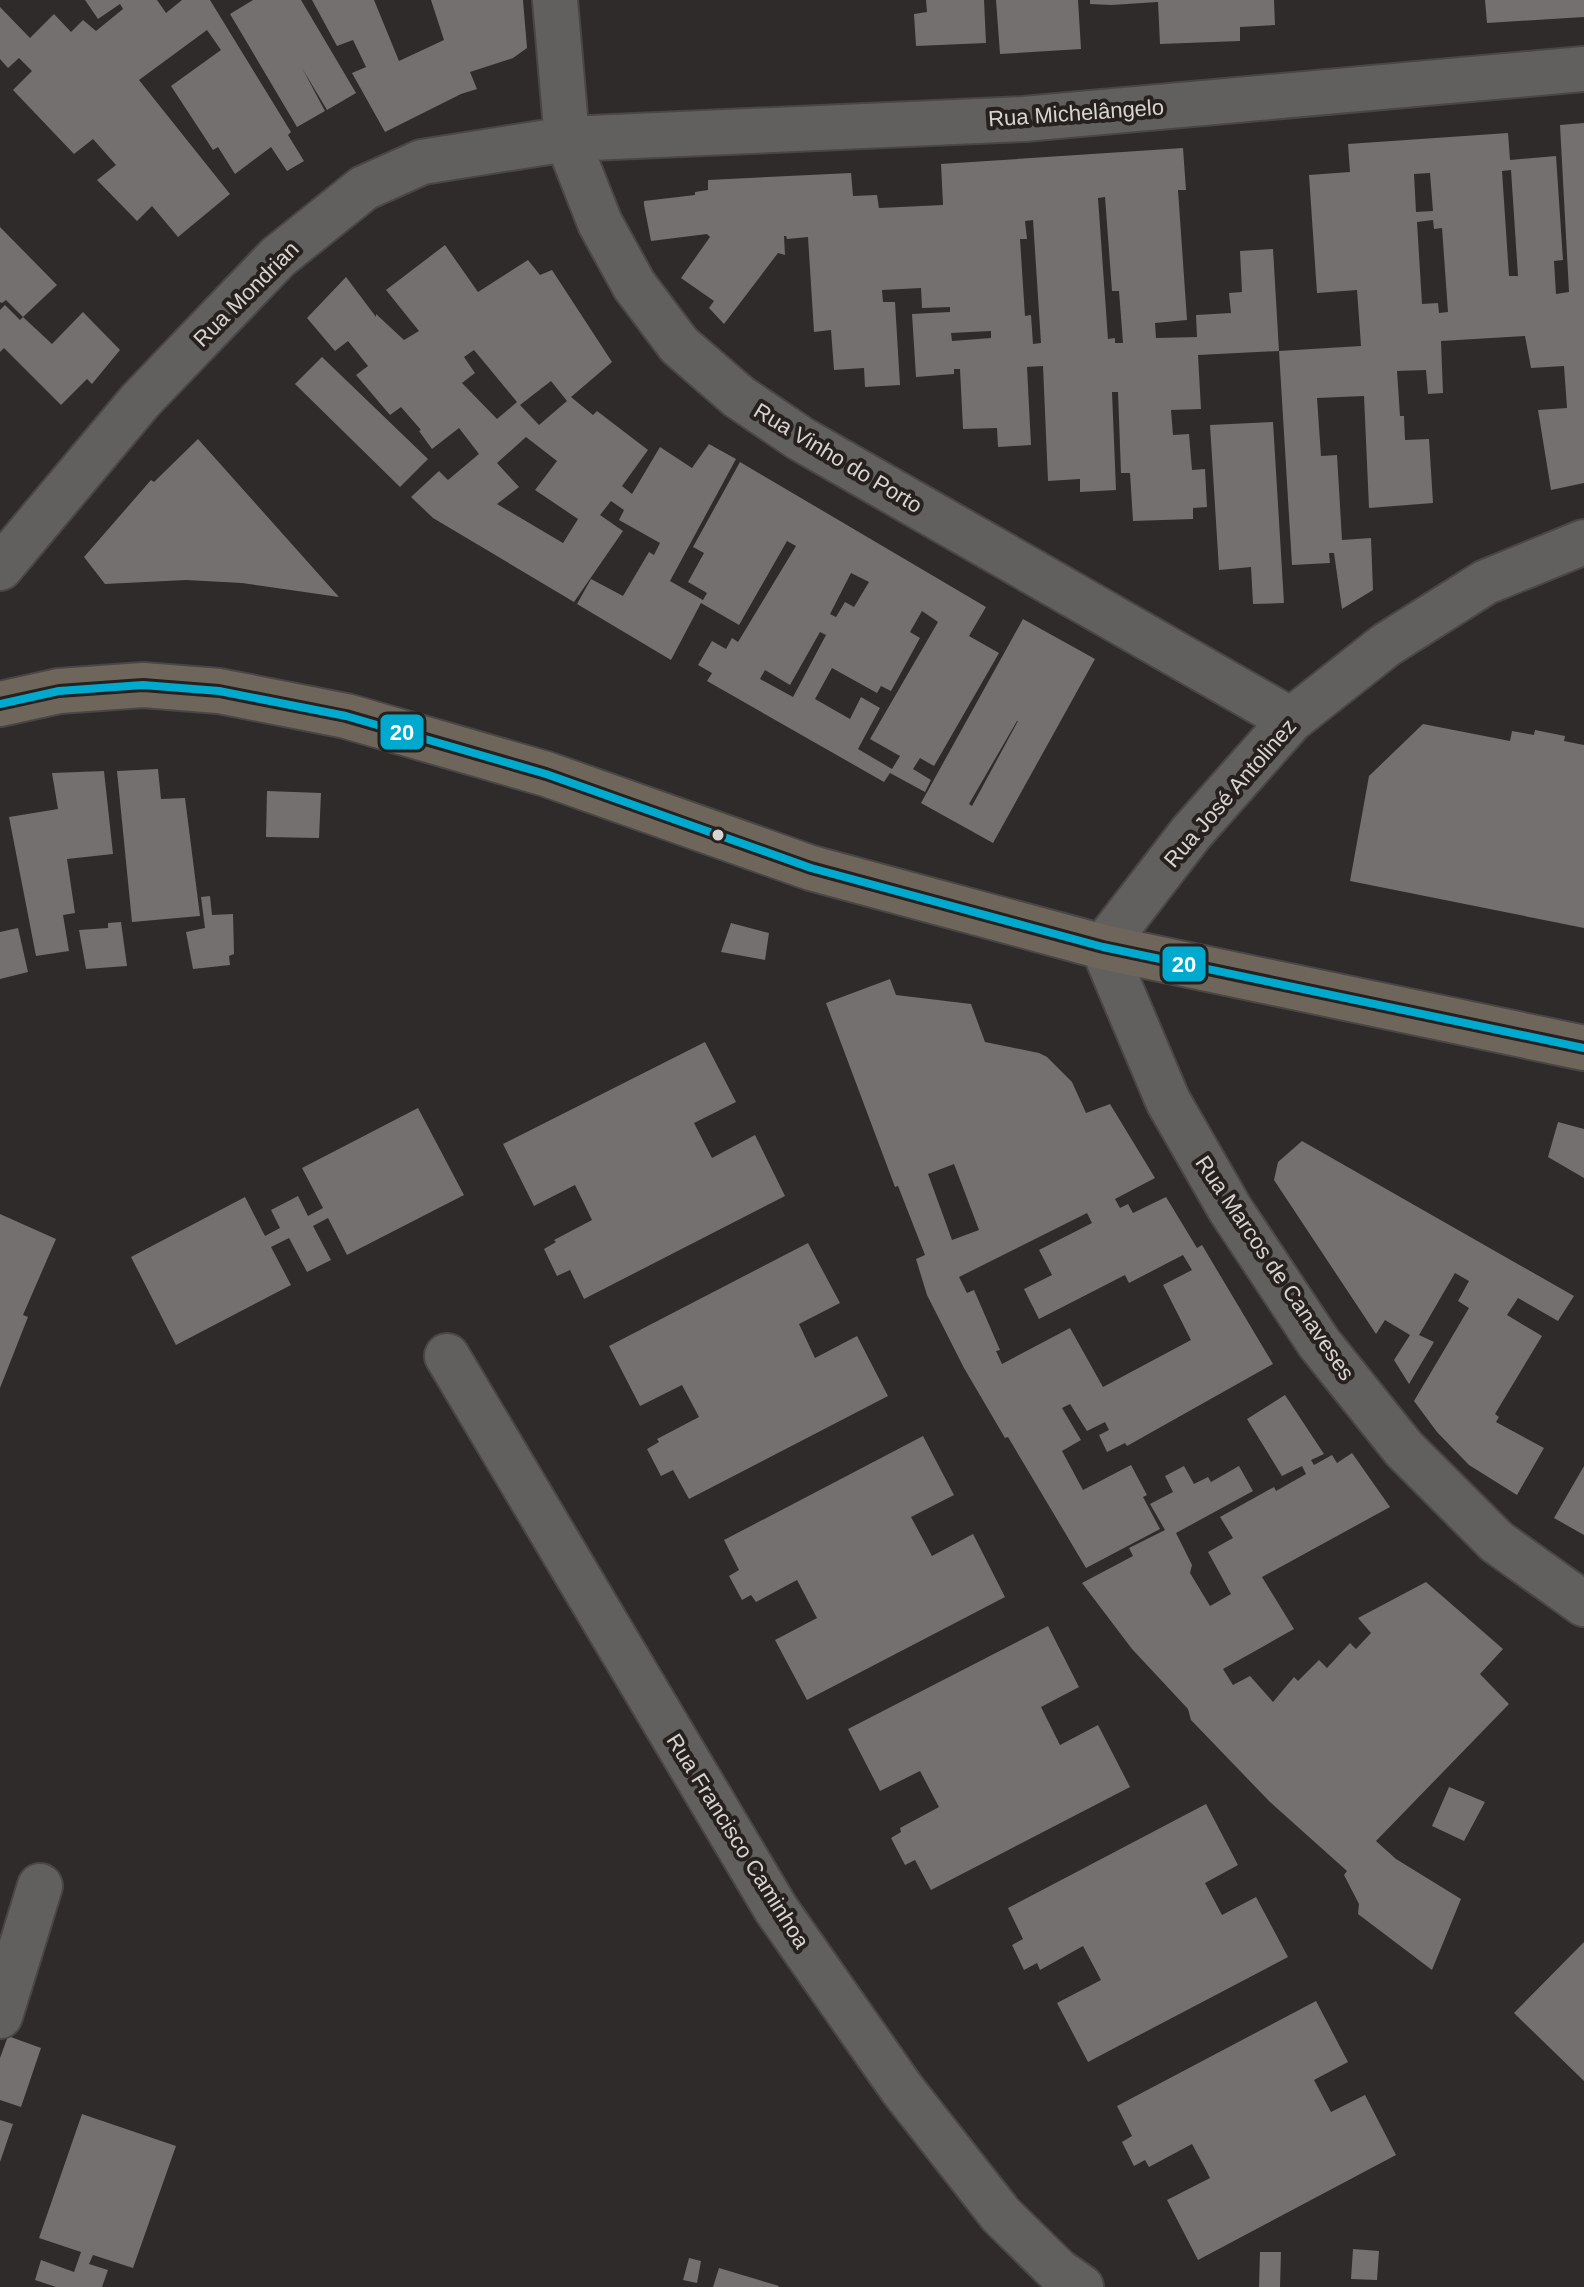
<svg xmlns="http://www.w3.org/2000/svg" width="1584" height="2287" viewBox="0 0 1584 2287" font-family="Helvetica,sans-serif">
  <style>
    .building { fill: #73706f; fill-rule: evenodd }
    .lines { fill: none; stroke-linecap: round; stroke-linejoin: round }
    .minor-casing { stroke: #494645; stroke-width: 48 }
    .major-casing { stroke: #494645; stroke-width: 48 }
    .minor { stroke: #62605f; stroke-width: 44 }
    .major { stroke: #6f665b; stroke-width: 44 }
    .bus-1-casing { stroke: #26211e; stroke-width: 14 }
    .bus-1 { stroke: #00a9ce; stroke-width: 8 }
    .bus-dot { fill: #d7d4d2; stroke: #26211e; stroke-width: 3 }
    .labels { text-anchor: middle; dominant-baseline: central; stroke-width: 8; stroke-linejoin: round; paint-order: stroke }
    .street-label { font-size: 22px; fill: #d7d4d2; stroke: #26211e }
    .line-badge { stroke: #26211e; stroke-width: 3 }
    .badge-label { font-size: 22px; text-anchor: middle; font-weight: bold; fill: #fff }
  </style>
  <rect width="100%" height="100%" fill="#2e2b2a"/>
  <!-- building -->
  <path class="building" d="M85 0H157L166 13 182 0H210L291 132 288 135 304 161 287 171 271 147 235 174 218 147 213 150 171 86 221 50 207 30 139 80 230 194 178 237 152 206 137 221 97 180 116 165 93 139 74 154 13 90 32 71 19 58 8 68 0 59V7L30 38 54 14 71 32 83 20 96 31 123 9 120 4 98 19Z
    M253 0H301L356 93 327 110 302 68 325 111 297 127 230 14Z
    M312 0H374L399 61 444 40 431 0H523L527 48 513 58 470 72 477 89 461 94 385 132 352 73 366 67 353 40 337 46Z
    M926 0H984L986 43 916 46 914 14 927 12Z
    M996 0H1078L1081 49 1000 54Z
    M1090 0H1274L1275 25 1240 27V41L1160 44 1158 2 1111 5 1090 4Z
    M1485 0H1584V17L1487 23Z
    M1584 123V483L1551 490 1538 410 1567 408 1564 366 1531 368 1525 336 1441 341 1443 393 1428 394 1426 370 1397 371 1400 416H1404L1405 440 1429 439 1433 503 1369 508 1364 396 1317 398 1321 456 1337 455 1342 540 1371 538 1373 590 1342 609 1334 553H1329L1330 563 1292 565 1279 351 1361 346 1357 290 1317 293 1309 175 1350 172 1348 144 1508 133 1510 160 1556 156 1563 260 1554 261 1556 294 1569 292 1560 125ZM1511 170 1518 276H1509L1502 171ZM1430 173 1433 211 1416 212 1414 174ZM1433 220 1434 229 1442 228 1448 312 1439 313 1438 303 1422 304 1417 222Z
    M1183 148 1186 190H1178L1187 320 1155 323 1156 338 1197 337 1196 315 1231 313 1229 293 1242 292 1240 251 1273 249 1279 351 1198 355 1201 409 1171 410 1173 435 1189 434 1192 470 1205 469 1207 507 1193 508V519L1133 521 1130 473H1121L1118 392H1112L1116 490 1080 492V479L1048 481 1043 366 1027 367 1031 445 998 447 997 428 963 429 960 369H954V374L916 377 912 314 950 312V307L922 308 921 288 882 290 883 302H895L900 385 865 387 864 368 834 370 831 330 814 332 808 237 787 239 786 236H784L785 255 778 253 724 324 709 308 714 301 681 278 710 237 707 234 651 241 644 205V201L695 195V192L708 190V180L851 173 853 196 877 195 879 208 943 205 941 164ZM1105 197 1112 291H1119L1123 343H1115V338L1108 339 1098 198ZM1033 220 1041 343 1033 344 1031 315 1025 316 1020 239H1027L1025 221ZM991 331V338L952 341 951 333Z
    M0 227 57 285 23 317 6 300 2 303 0 302Z
    M445 245 478 292 528 260 540 275 552 270 612 362 571 397 593 415 597 411 648 450 622 486 632 494 660 447 692 468 709 444 736 459 670 581 703 600 707 593 688 582 704 553 693 547 740 462 986 607 969 636 999 653 934 766 920 758 913 769 931 780 925 792 890 773 884 782 707 681 712 673 698 665 712 641 726 649 732 638 738 642 796 546 787 541 739 625 701 603 671 660 577 604 591 579 623 596 649 552 654 555 660 543 619 520 624 510 611 501 600 515 623 531 574 602 433 518 411 497 439 471 448 480 479 454 459 428 432 449 419 431 421 430 401 407 390 415 356 375 368 366 348 341 335 351 307 318 346 277 376 317V314L404 340 419 331 386 290ZM474 350 517 402 497 419 462 383 475 373 464 357ZM551 381 567 401 539 425 520 405ZM526 437 557 461 535 490 578 519 563 543 497 504 519 487 497 463ZM851 573 869 582 854 607 845 602 836 617 830 614ZM922 611 938 622 870 739 900 756 892 769 858 749 880 708 861 697 850 719 815 699 832 668 877 693 881 686 891 691 920 638 910 632ZM820 632 826 635 793 697 760 679 765 670 790 685Z
    M5 305 20 320 23 317 52 344 83 312 120 350 92 384 87 379 61 405 4 348 0 352V310Z
    M322 357 428 459 400 487 295 384Z
    M1273 422 1284 603 1253 604 1251 567 1219 570 1210 425Z
    M198 439 339 597 242 583 186 580 105 584 84 557 151 480 154 482Z
    M1023 619 1095 659 993 843 921 803ZM1017 721H1018L972 806 969 804Z
    M1423 724 1510 741 1512 731 1534 735 1535 730 1565 736 1564 741 1584 745V928L1350 881 1369 776Z
    M158 769 161 799 185 798 200 916 132 922 117 771Z
    M104 771 113 854 67 859 75 913 63 915 69 951 36 956 9 817 58 809 52 773Z
    M267 791 321 793 319 838 266 837Z
    M210 896 212 915 233 914 234 954 229 956 230 965 193 969 186 932 205 928 201 897Z
    M121 922 127 966 86 969 79 930 108 928V923Z
    M731 923 769 933 765 960 721 952Z
    M18 928 28 972 0 979V932Z
    M890 979 896 995 971 1004 985 1042 1039 1053 1047 1057 1072 1082 1086 1113 1110 1104 1155 1178 1115 1199 1120 1208 1128 1204 1133 1213 1166 1197 1197 1248 1202 1245 1273 1364 1127 1446 1125 1443 1107 1452 1099 1435 1109 1430 1105 1422 1087 1431 1070 1404 1062 1408 1081 1440 1062 1451 1083 1490 1131 1465 1147 1495 1143 1497 1160 1529 1086 1568 1008 1437 1005 1438 964 1368 927 1295 916 1259 925 1255 898 1186 895 1187 826 1003ZM954 1164 979 1230 952 1240 928 1174ZM1087 1213 1092 1223 1039 1250 1052 1275 1024 1289 1039 1319 1125 1275 1129 1283 1183 1255 1192 1270 1163 1285 1191 1340 1103 1387 1070 1328 1002 1364 996 1351 1000 1350 974 1290 967 1293 959 1277Z
    M705 1042 736 1102 694 1123 712 1158 755 1135 785 1196 584 1299 570 1270 557 1276 544 1249 556 1242 554 1240 592 1220 575 1185 534 1206 503 1144Z
    M418 1108 464 1195 347 1255 328 1218 313 1226 331 1260 307 1272 289 1238 271 1247 291 1285 176 1345 131 1257 245 1197 265 1236 280 1228 271 1210 298 1196 308 1216 323 1208 302 1168Z
    M1558 1122 1584 1129V1178L1548 1157Z
    M1302 1141 1574 1296 1558 1321 1518 1298 1507 1315 1542 1336 1495 1414 1499 1417 1496 1422 1544 1448 1517 1495 1469 1465 1437 1432 1414 1401 1469 1308 1458 1301 1469 1281 1455 1273 1419 1335 1434 1342 1409 1384 1394 1360 1410 1335 1385 1320 1376 1334 1274 1180 1278 1162Z
    M0 1214 56 1239 23 1315 28 1317 0 1388Z
    M808 1243 840 1303 799 1324 815 1358 857 1336 888 1396 689 1499 673 1470 661 1476 647 1449 659 1442 657 1439 699 1417 682 1385 640 1406 609 1346Z
    M1285 1395 1324 1454 1311 1460 1314 1465 1332 1455 1337 1463 1352 1453 1390 1507 1262 1577 1294 1629 1223 1669 1233 1685 1250 1676 1273 1702 1294 1677 1298 1681 1319 1660 1327 1668 1350 1643 1356 1649 1371 1633 1358 1618 1426 1582 1503 1649 1480 1674 1509 1704 1376 1841 1396 1859 1461 1899 1432 1970 1358 1914 1359 1904 1344 1875 1347 1871 1269 1801 1191 1720 1188 1709 1132 1649 1082 1583 1133 1556 1129 1548 1165 1530 1150 1504 1173 1492 1165 1476 1184 1466 1194 1484 1208 1477 1211 1482 1239 1466 1253 1491 1176 1533 1192 1565 1190 1573 1210 1606 1231 1594 1208 1552 1233 1538 1220 1517 1274 1487 1276 1491 1306 1474 1302 1466 1282 1476 1247 1419Z
    M923 1436 954 1495 911 1517 932 1556 973 1534 1005 1597 807 1700 775 1640 817 1618 797 1580 756 1602 751 1595 742 1600 729 1576 739 1570 724 1540Z
    M1584 1466V1535L1554 1518Z
    M1048 1626 1079 1687 1041 1707 1060 1745 1098 1725 1130 1787 931 1890 915 1860 905 1865 891 1838 901 1832 900 1828 939 1807 920 1771 880 1791 848 1729Z
    M1449 1787 1485 1802 1464 1841 1432 1826Z
    M1206 1804 1238 1865 1205 1883 1222 1915 1256 1897 1288 1957 1088 2062 1057 2003 1101 1980 1083 1946 1040 1970 1037 1963 1024 1970 1012 1945 1023 1939 1008 1908Z
    M1584 1942V2081L1514 2013Z
    M1316 2001 1348 2062 1314 2080 1331 2112 1365 2095 1396 2155 1198 2260 1167 2200 1210 2178 1205 2168 1192 2144 1149 2167 1145 2160 1134 2166 1122 2142 1132 2136 1117 2106Z
    M8 2036 41 2048 21 2107 0 2100V2058Z
    M82 2114 176 2146 133 2268 93 2255 89 2264 108 2270 102 2287H56L35 2280 41 2260 74 2272 81 2252 39 2238Z
    M0 2120 13 2124 0 2162Z
    M1353 2249 1379 2251 1377 2280 1351 2279Z
    M1260 2252H1281L1280 2287H1259Z
    M689 2258 701 2261 697 2283 683 2280Z
    M719 2268 779 2286 778 2287H713Z"/>
  <g class="lines">
    <defs>
      <path id="minor" d="M555 0 567 139 600 223 634 285 679 345 739 397 801 439 1291 720
        M1584 542 1486 582 1386 645 1291 720 1191 833 1103 947 1168 1101 1230 1209 1319 1343 1404 1449 1497 1542 1584 1604
        M0 568 140 401 278 257 364 188 422 162 567 139 1024 119 1584 69
        M447 1356 776 1909 902 2089 1001 2215 1058 2271 1081 2287
        M0 2016 40 1886"/>
      <path id="major" d="M0 704 59 691 143 685 219 691 346 716 546 774 811 868 1103 947 1584 1048"/>
    </defs>
    <!-- minor casing -->
    <use href="#minor" class="minor-casing"/>
    <!-- major casing -->
    <use href="#major" class="major-casing"/>
    <!-- minor -->
    <use href="#minor" class="minor"/>
    <!-- major -->
    <use href="#major" class="major"/>
    <defs>
      <path id="bus-1" d="M0 704 59 691 143 685 219 691 346 716 546 774 811 868 1103 947 1584 1048"/>
    </defs>
    <!-- bus-1 casing -->
    <use href="#bus-1" class="bus-1-casing"/>
    <!-- bus-1 -->
    <use href="#bus-1" class="bus-1"/>
  </g>
  <!-- markers -->
  <circle class="bus-dot" cx="718" cy="835" r="7"/>
  <g class="labels">
    <!-- street labels -->
    <g class="street-label">
      <text transform="translate(1076 113) rotate(-4)">Rua Michelângelo</text>
      <text transform="translate(246 294) rotate(-45)">Rua Mondrian</text>
      <text transform="translate(838 458) rotate(31)">Rua Vinho do Porto</text>
      <text transform="translate(1230 793) rotate(-49)">Rua José Antolinez</text>
      <text transform="translate(1275 1268) rotate(56)">Rua Marcos de Canaveses</text>
      <text transform="translate(738 1841) rotate(58)">Rua Francisco Caminhoa</text>
    </g>
  </g>
  <g class="line-badge">
    <rect x="379" y="713" width="46" height="38" rx="8" fill="#00a9ce"/>
    <rect x="1161" y="945" width="46" height="38" rx="8" fill="#00a9ce"/>
  </g>
  <g class="badge-label">
    <text x="402" y="740">20</text>
    <text x="1184" y="972">20</text>
  </g>
</svg>
